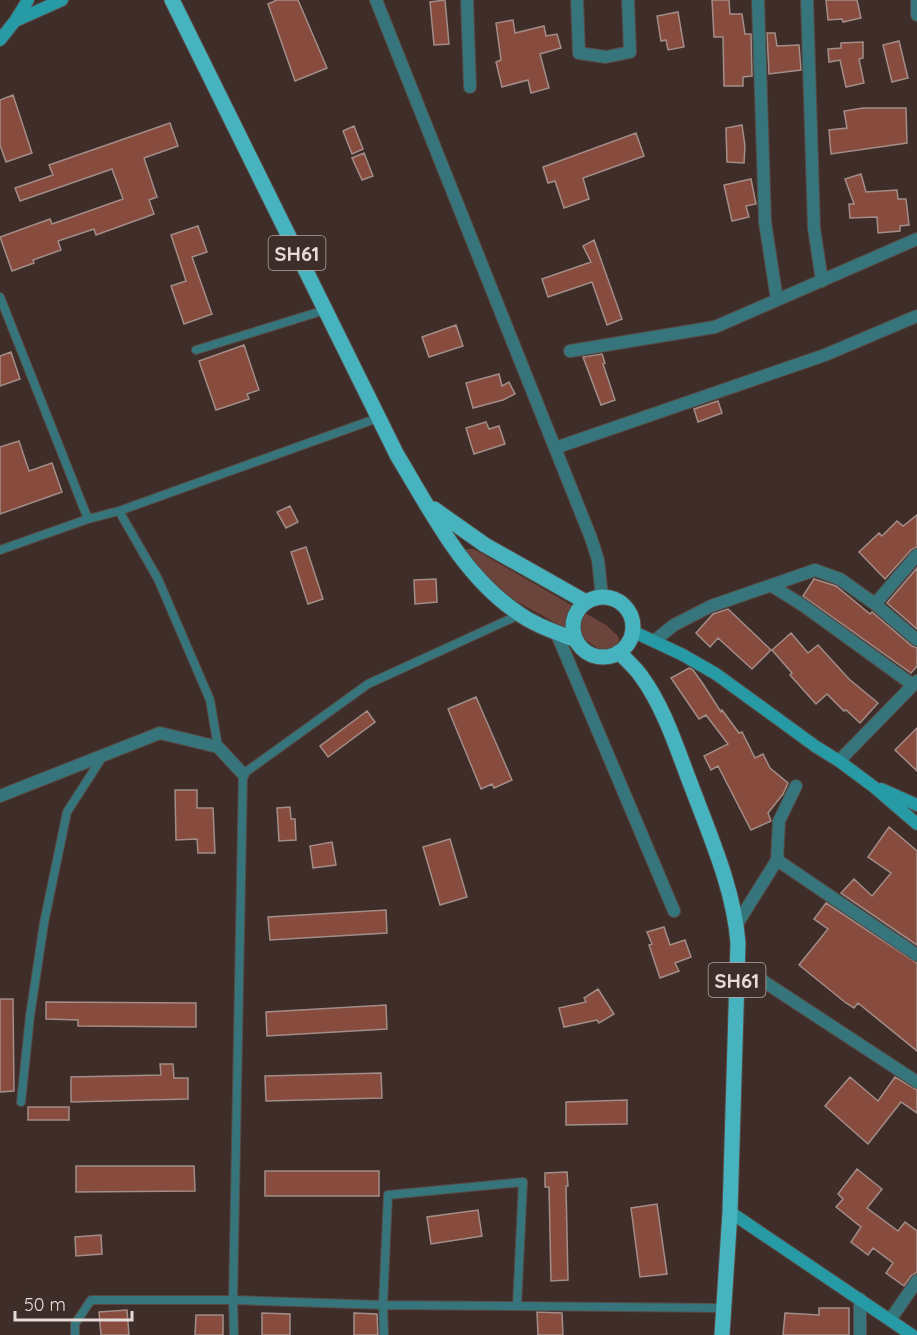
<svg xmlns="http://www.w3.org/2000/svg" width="917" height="1335" viewBox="0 0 917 1335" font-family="Quicksand,sans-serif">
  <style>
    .green { fill: #6b443b }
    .building { fill: #884c3f; stroke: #a38d88; stroke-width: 1.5 }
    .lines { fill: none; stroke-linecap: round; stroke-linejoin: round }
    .lane-casing { stroke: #594944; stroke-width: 10 }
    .street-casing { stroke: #594944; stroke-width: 14 }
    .secondary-casing { stroke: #594944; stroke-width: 14 }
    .primary-casing { stroke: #594944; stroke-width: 17 }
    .lane { stroke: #36757b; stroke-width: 8 }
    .street { stroke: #36757b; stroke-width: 12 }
    .secondary { stroke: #279ba5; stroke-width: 12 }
    .primary { stroke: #47b3be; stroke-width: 15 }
    .labels { text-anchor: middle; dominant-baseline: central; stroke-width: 5; stroke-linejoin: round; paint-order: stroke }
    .shield { fill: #3e2d28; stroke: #b4a6a2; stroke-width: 1.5 }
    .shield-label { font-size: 20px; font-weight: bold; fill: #e6dad7 }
  </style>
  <rect width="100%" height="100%" fill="#3e2d28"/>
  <!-- green -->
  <path class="green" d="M456 549H474L606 625 618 636 622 651 600 650 581 637 494 589Z"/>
  <!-- building -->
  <path class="building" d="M277 0H298L327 68 295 81 268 4Z
    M445 0 449 44 434 45 430 2Z
    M712 0H729L730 14H742L745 34H751L752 76 743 77V86H724L723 37H714Z
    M826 0H857L861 18 843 22 842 19 828 20Z
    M678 12 684 47 668 50 666 40 661 41 657 16Z
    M513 20 515 33 544 26 546 36 557 34 561 48 540 54 549 88 531 93 528 80 502 87 496 62 501 60 496 23Z
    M767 33H775L777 46 799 45 801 70 769 74Z
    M899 41 908 78 892 82 883 45Z
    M863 42V58L859 59 864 83 846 87 840 60 829 62 828 49 841 48V43Z
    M13 95 32 153 6 162 0 145V100Z
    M863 108H906L907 143 831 154 829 130 847 128 844 111Z
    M170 123 178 146 144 158 157 197 149 200 154 214 96 235 94 229 58 241 61 250 33 260 34 263 12 271 0 237 50 219 52 224 123 199 112 169 20 201 15 188 53 175 49 165Z
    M742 125 745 146 744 163 727 162 726 128Z
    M354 126 363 149 352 154 343 131Z
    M636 133 644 156 583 178 589 199 564 208 555 181 548 183 543 167Z
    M364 153 373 176 362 180 352 158Z
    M861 174 866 192 897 190 898 199H906L909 225 900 226V231L878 233 877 217 850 218 849 204H854L845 179Z
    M751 179 756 204 746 206 749 217 732 221 724 185Z
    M198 226 207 252 192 257 212 314 184 324 171 286 186 281 171 235Z
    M594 240 622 319 607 325 592 282 548 297 542 279 591 262 583 246Z
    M456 325 463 346 429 357 422 337Z
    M244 345 259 390 247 394 249 399 216 410 199 361Z
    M11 352 20 379 0 386V356Z
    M602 354 605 363 603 364 615 400 601 405 583 357Z
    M499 374 502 386 509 382 515 394 503 400 473 408 466 383Z
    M718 401 722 413 698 422 694 409Z
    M486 422 489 429 499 426 505 444 474 454 466 428Z
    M19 441 29 471 52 463 62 492 0 514V447Z
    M290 506 298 522 286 528 277 512Z
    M917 515V547L911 550 885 579 859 552 879 533 882 536 897 521 903 526Z
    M306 547 323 599 308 604 291 552Z
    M917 568V629L887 603Z
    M436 579 437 602 415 604 414 580Z
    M814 579 836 586 870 614 872 612 912 646 917 648V666L911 673 803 596Z
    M728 609 771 650 752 669 718 638 710 647 696 633 713 614Z
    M791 633 808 653 818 645 849 679 878 703 860 723 846 710 844 711 827 694 816 704 790 675 792 673 772 650Z
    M689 668 693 670 703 684 721 712 722 710 739 733 742 732 755 758 763 754 770 768 788 783 783 794 768 813 771 821 751 830 718 766 711 770 704 756 728 744 706 715 699 719 671 678Z
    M476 697 512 780 494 788 492 784 481 789 448 709Z
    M367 711 375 722 328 757 320 746Z
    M917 728V771L895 750Z
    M175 790H197V808H213L215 853H198L197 839 176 840Z
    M290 807 291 819H295L296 840 279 841 277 808Z
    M889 827 917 851V945L841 893 854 879 872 896 891 873 868 857Z
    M450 839 467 897 440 905 423 847Z
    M332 842 336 865 313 868 310 846Z
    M826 903 917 963V1051L858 1003 854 1008 846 1003 799 965 828 929 814 919Z
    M386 910 387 933 270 940 268 917Z
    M664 927 670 945 685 940 691 957 675 963 679 971 660 978 649 945 652 944 647 932Z
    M598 989 614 1014 599 1023 597 1020 564 1027 559 1008 586 1002 584 998Z
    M0 999H13L14 1091 0 1092Z
    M46 1002 196 1003V1027L78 1026V1020L46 1019Z
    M386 1005 387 1029 267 1036 266 1012Z
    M160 1064H173L174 1078H188V1099L71 1102V1077L161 1075Z
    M381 1073 382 1098 266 1101 265 1076Z
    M850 1077 878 1101 895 1077 917 1090V1113L901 1102 868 1144 825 1106Z
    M627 1100V1124L566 1125V1102Z
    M28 1107H69V1120H28Z
    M76 1166H194L195 1191 76 1192Z
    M857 1169 882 1189 867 1208 898 1231 905 1222 917 1231V1272L911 1276 904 1286 886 1273 893 1263 873 1248 868 1255 851 1242 861 1227 836 1207 843 1199 838 1194Z
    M265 1171H379V1196H265Z
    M567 1172 568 1186H566L568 1280 551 1281 549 1187H545V1173Z
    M657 1204 667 1274 640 1277 631 1208Z
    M478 1210 482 1236 431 1244 427 1217Z
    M101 1235 102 1254 76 1256 75 1237Z
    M819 1308H849V1335H783L785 1313 819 1315Z
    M127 1310 129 1335H101L99 1312Z
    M537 1312 562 1313 563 1335H538Z
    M262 1313 290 1314V1335H262Z
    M354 1313 377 1314 378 1335H354Z
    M196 1315H223V1335H195Z"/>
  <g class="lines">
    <defs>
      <path id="lane" d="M0 297 88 519
        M196 350 325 310
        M119 511 158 579 210 700 218 747
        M0 550 88 519 119 511 378 418
        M21 1102 30 1016 44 923 67 812 103 756
        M517 1306 523 1182 388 1195 383 1305 233 1300 243 774 368 684 519 615
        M75 1335V1324L91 1300H233L234 1335
        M384 1335 383 1305 724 1308"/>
      <path id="street" d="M376 0 591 538 598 560 602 597
        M467 0 470 87
        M577 0 579 53 606 57 630 52 628 0
        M758 0 765 222 777 300
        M807 0 814 228 822 281
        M917 0V15
        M570 351 715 327 917 239
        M555 448 825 355 917 316
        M772 586 804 606 913 685
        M875 604 917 555
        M556 632 674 911
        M654 641 674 625 711 606 815 570 840 579 875 604 917 640
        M839 761 917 681
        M0 796 160 733 218 747 243 774
        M777 860 917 955
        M737 924 777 860 779 821 796 786
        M737 964 917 1082
        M890 1320 917 1281
        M860 1335V1299"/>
      <path id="secondary" d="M15 21 62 0
        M0 40 15 21 28 0
        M632 631 683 655 716 674 815 746 839 761 874 787 917 824
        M881 789 917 805
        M730 1212 912 1335"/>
      <path id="primary" d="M172 0 397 455C431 511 462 575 518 613 536 626 556 632 576 640
        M434 509 485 545 586 602
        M573 627a30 30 0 1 1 60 0a30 30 0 1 1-60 0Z
        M619 652C626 660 635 667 641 676 664 707 677 749 691 785 710 836 734 889 738 943L730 1212 722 1335"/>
    </defs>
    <!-- lane casing -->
    <use href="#lane" class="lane-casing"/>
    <!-- street casing -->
    <use href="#street" class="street-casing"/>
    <!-- secondary casing -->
    <use href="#secondary" class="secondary-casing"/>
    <!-- primary casing -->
    <use href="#primary" class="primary-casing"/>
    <!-- lane -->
    <use href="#lane" class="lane"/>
    <!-- street -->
    <use href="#street" class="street"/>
    <!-- secondary -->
    <use href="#secondary" class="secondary"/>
    <!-- primary -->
    <use href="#primary" class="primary"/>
  </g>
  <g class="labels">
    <!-- shield labels -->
    <g class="shield">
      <rect x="268.5" y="236" width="57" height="34" rx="4.5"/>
      <rect x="708.5" y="963" width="57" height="34" rx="4.5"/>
    </g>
    <g class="shield-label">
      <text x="297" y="253">SH61</text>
      <text x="737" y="980">SH61</text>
    </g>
  </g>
  <!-- scale -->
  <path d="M15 1311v9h117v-9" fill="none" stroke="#e6dad7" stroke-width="3"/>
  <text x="24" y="1311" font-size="18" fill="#e6dad7" stroke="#3e2d28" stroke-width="4.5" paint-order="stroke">50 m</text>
</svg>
